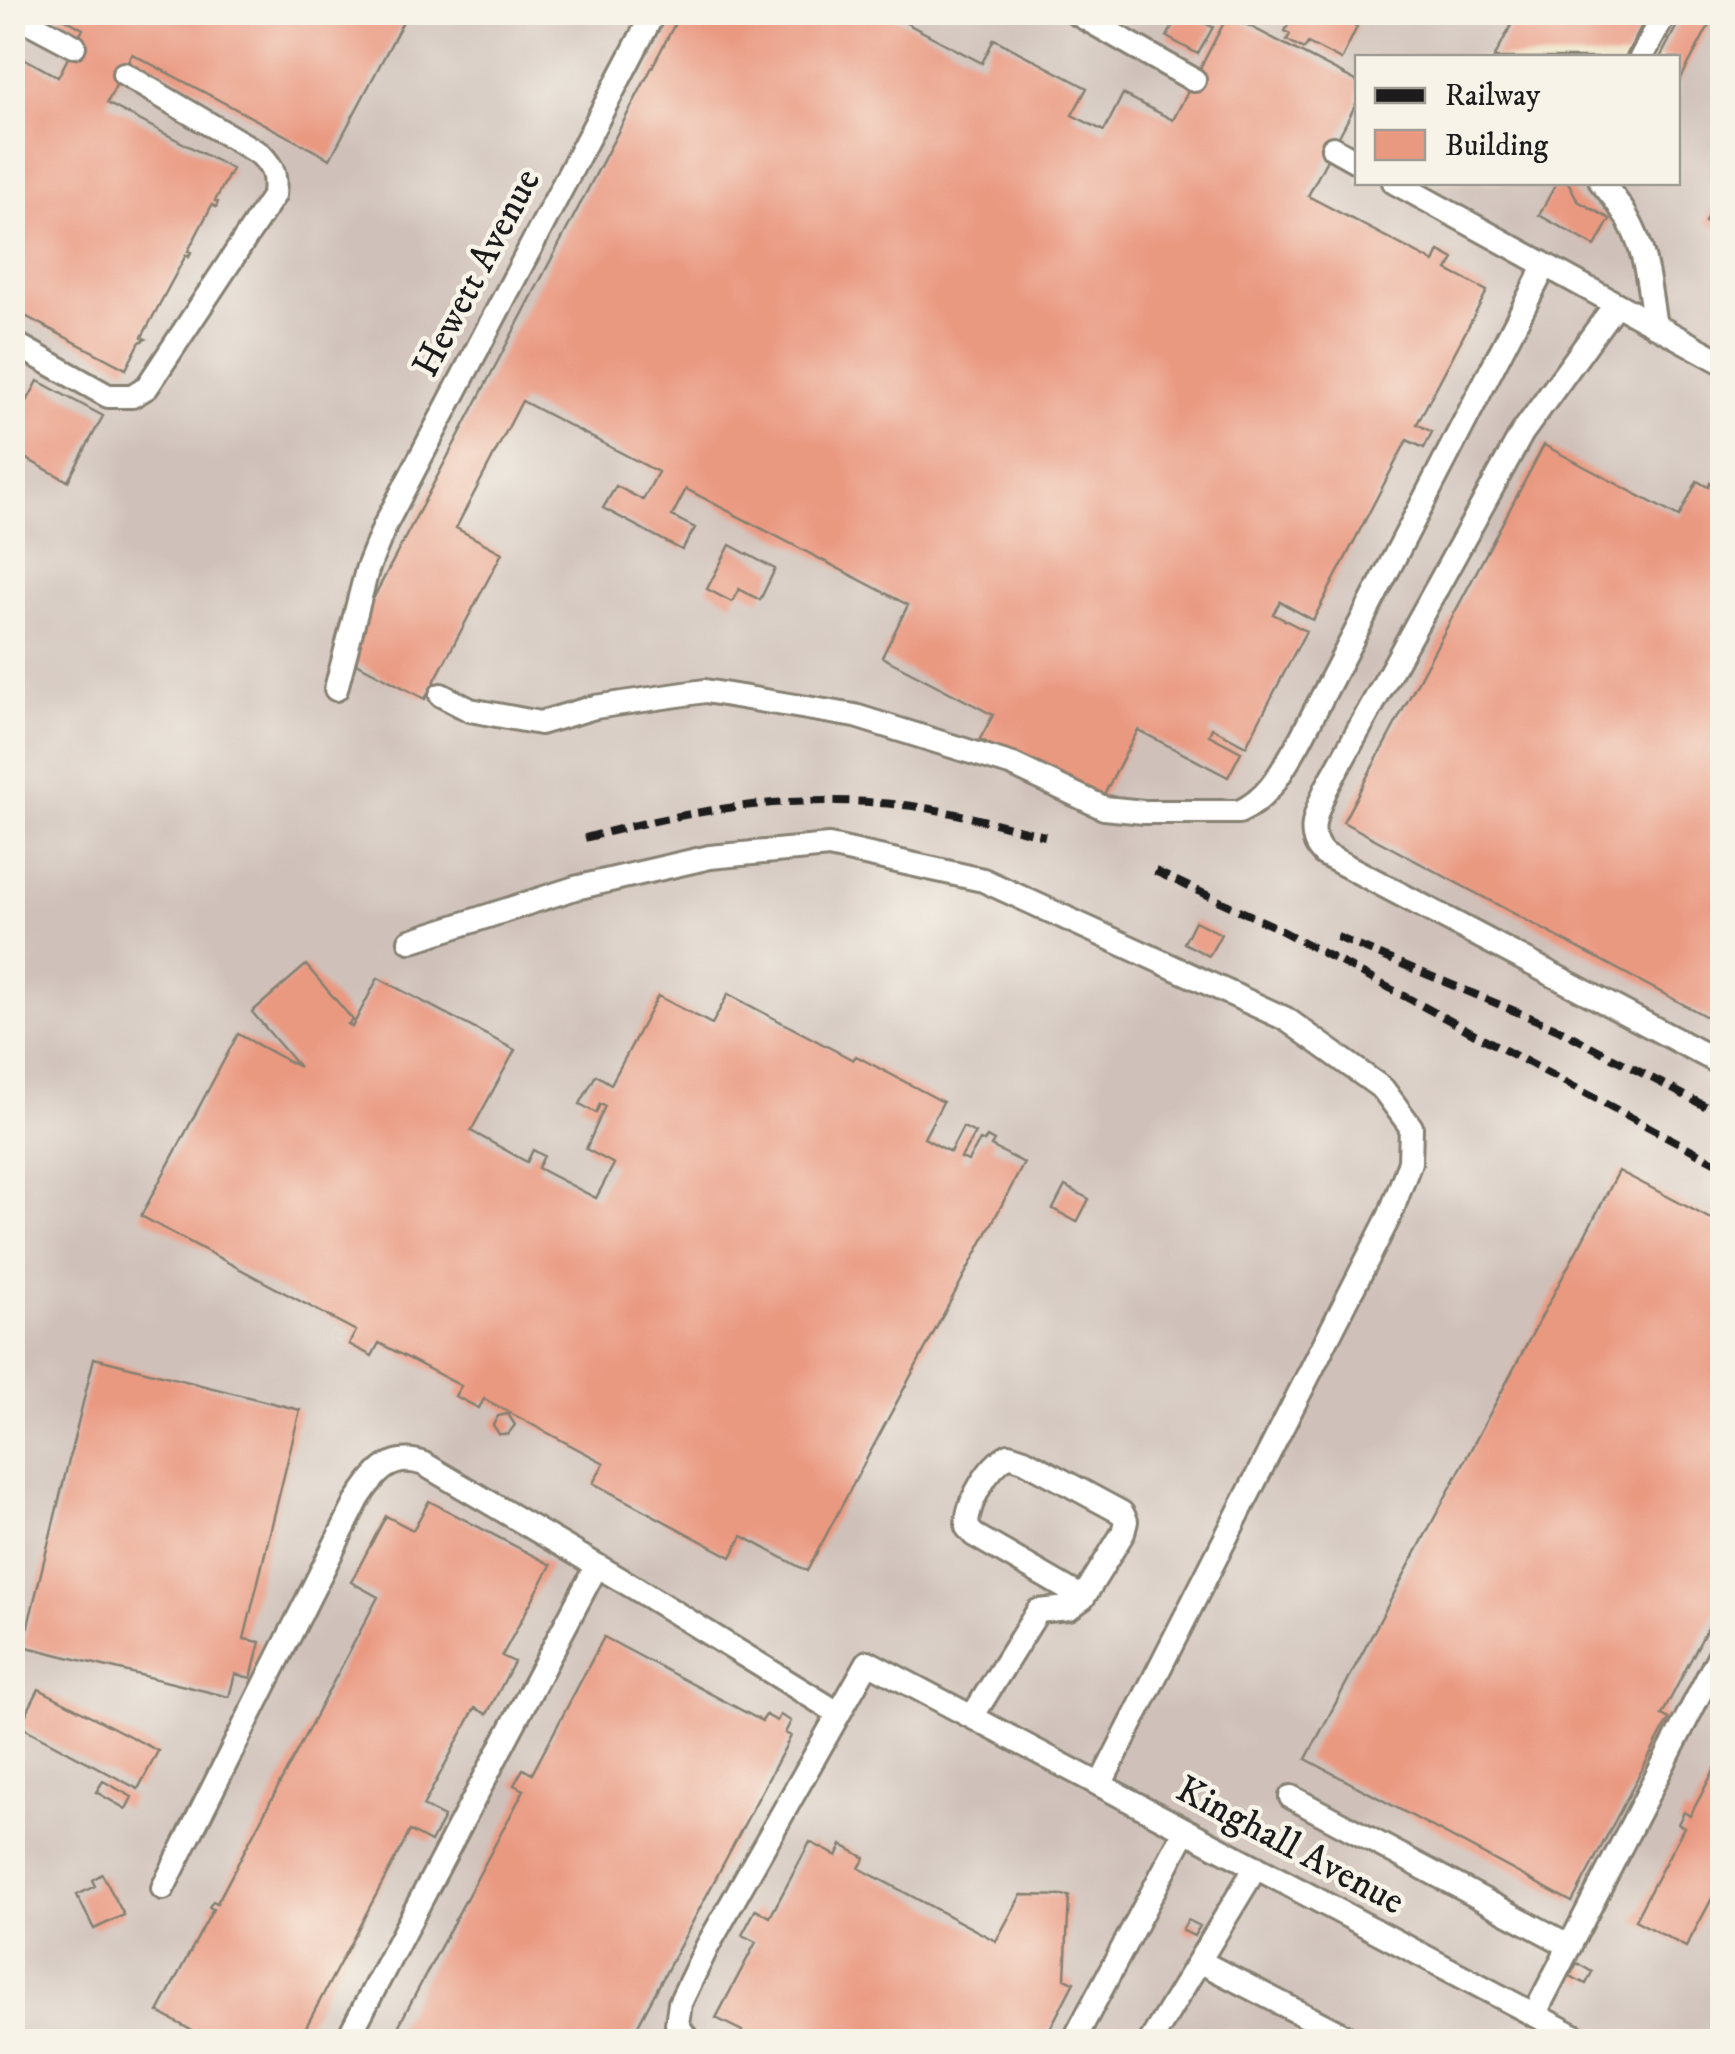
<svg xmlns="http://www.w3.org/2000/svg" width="1735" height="2054" viewBox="0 0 1735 2054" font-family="'IM FELL DW Pica',serif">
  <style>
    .industrial { fill: #cfc1ba; fill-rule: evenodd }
    .building { fill: #ea9981 }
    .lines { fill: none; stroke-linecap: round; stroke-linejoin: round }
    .lane-casing { stroke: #868072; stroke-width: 28 }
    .lane { stroke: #fff; stroke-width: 22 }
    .rail { stroke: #1c1c1c; stroke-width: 8; stroke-dasharray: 15 8; stroke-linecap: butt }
    .labels { text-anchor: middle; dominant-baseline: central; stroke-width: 9; stroke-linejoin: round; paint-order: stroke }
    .street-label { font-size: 38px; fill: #1c1c1c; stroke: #f7f3e8 }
  </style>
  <rect width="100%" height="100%" fill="#f7f3e8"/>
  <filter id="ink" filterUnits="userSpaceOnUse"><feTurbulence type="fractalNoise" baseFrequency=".01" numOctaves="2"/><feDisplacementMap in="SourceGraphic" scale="20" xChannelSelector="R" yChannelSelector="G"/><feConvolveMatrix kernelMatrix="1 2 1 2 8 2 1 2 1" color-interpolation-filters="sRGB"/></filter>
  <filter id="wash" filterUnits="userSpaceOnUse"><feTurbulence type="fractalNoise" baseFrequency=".0048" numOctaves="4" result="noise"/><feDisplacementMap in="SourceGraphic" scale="40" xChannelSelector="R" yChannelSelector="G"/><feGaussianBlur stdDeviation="2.25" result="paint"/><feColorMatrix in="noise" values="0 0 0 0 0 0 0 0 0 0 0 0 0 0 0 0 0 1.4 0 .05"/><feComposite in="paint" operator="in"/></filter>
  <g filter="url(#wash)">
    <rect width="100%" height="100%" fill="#efe4c7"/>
    <!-- industrial -->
    <path class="industrial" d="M13 13H1722V2041H13ZM1358 58H1678V182H1358Z"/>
    <g id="blocks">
      <!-- building -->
      <path class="building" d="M53 12H408L330 159 132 54 107 103 232 169 215 201 218 202 216 207 212 205 188 251 191 252 189 257 186 255 142 337 146 339 140 342 126 369 12 309V57L16 54 58 77 83 29Z
        M681 12H885L982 63 994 39 1087 88 1072 115 1104 131 1123 94 1173 120 1228 15 1358 82V100L1308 196 1434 262 1439 251 1454 259 1447 270 1487 291 1417 424 1432 432 1424 448 1407 440 1313 620 1280 602 1273 614 1306 631 1246 746 1212 728 1209 735 1241 752 1228 777 1138 730 1100 802 980 739 993 715 882 657 908 605 686 489 672 516 695 528 682 550 603 508 616 486 643 500 658 472 522 401 456 528 502 553 425 699 343 656Z
        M1180 12 1213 27 1198 54 1167 37Z
        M1295 12H1329L1357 27 1341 60 1308 43 1304 49 1287 40 1290 34 1285 31Z
        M1518 12H1619L1642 25 1625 58H1494Z
        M1684 12H1716L1678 84V58H1660Z
        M1557 182H1568L1578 201 1610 219 1595 246 1539 215Z
        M1711 210 1722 216V231L1705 222Z
        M38 381 103 416 68 481 12 451V429Z
        M1544 445 1679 517 1697 481 1708 487 1710 482 1720 487 1718 492 1722 494V1025L1343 822Z
        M730 545 775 569 760 600 739 589 732 602 707 589Z
        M1195 921 1221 934 1209 956 1184 943Z
        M306 965 353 1020 348 1024 352 1027 378 978 515 1050 471 1131 527 1162 533 1150 544 1156 538 1168 596 1198 614 1164 586 1149 605 1106 600 1104 596 1113 580 1104 596 1075 611 1084 658 996 712 1024 728 994 853 1060 856 1056 943 1102 924 1138 950 1152 963 1127 975 1133 961 1158 968 1161 980 1140 984 1142 987 1137 994 1141 991 1146 1024 1163 807 1571 742 1536 731 1557 593 1483 604 1463 484 1399 479 1408 455 1396 461 1386 379 1343 372 1356 349 1344 356 1331 141 1216 238 1034 299 1067 252 1012Z
        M1619 1171 1722 1225V1600L1662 1715 1669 1719 1572 1902 1306 1759Z
        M1065 1186 1089 1199 1077 1222 1053 1209Z
        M94 1358 300 1410 244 1639 260 1642 251 1678 235 1674 229 1697 23 1646Z
        M508 1414 515 1425 508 1434H499L493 1425 498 1416Z
        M429 1501 551 1565 502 1656 514 1662 487 1714 475 1708 423 1806 444 1817 431 1842 410 1831 298 2042H213L158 2012 213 1909 209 1907 213 1901 217 1903 378 1597 351 1582 386 1516 413 1530Z
        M604 1637 762 1721 766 1715 777 1721 780 1715 791 1721 785 1733 791 1736 629 2042H390L524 1790 514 1785 523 1769 532 1774Z
        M39 1689 158 1751 138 1789 20 1726Z
        M1722 1755V1892L1717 1889 1686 1947 1635 1920 1684 1827 1678 1824 1684 1812 1690 1816Z
        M103 1781 132 1797 126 1809 96 1792Z
        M810 1842 837 1856 842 1845 865 1858 859 1868 996 1941 1021 1895 1069 1896 1065 1978 1074 1982 1043 2042H736L742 2031 716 2018 756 1942 742 1935 756 1909 770 1917Z
        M102 1874 124 1915 94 1929 77 1895 95 1886 92 1880Z
        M1188 1920 1200 1926 1194 1936 1182 1930Z
        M1577 1963 1592 1972 1586 1984 1570 1976Z
        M1271 2031 1289 2042H1265Z"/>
    </g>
  </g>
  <g filter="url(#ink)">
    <use href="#blocks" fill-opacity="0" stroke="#868072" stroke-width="2.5"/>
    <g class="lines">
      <defs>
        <path id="lane" d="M1074 12 1194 80
          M12 13 74 46
          M1641 58 1666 12
          M1333 148 1358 162
          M1394 182 1722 362
          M1601 182C1645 232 1645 263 1655 326
          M1615 305 1522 433 1326 789C1317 810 1304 836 1324 854L1722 1064
          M12 342 108 396H132L147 387 274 195C276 176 274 168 260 154L124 74
          M336 689 367 570 385 525 654 12
          M441 695 470 710 540 723 595 707 705 691 855 716 1013 765 1104 808 1144 812H1239C1269 799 1283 769 1299 742L1545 266
          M410 941 575 888 710 857 829 846 983 880 1286 1019 1383 1089 1411 1127 1410 1162 1390 1215 1100 1785
          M972 1717 1038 1611 1069 1608 1083 1598 1123 1533 1126 1521 1122 1513 1024 1460 1009 1455C987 1467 967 1503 967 1527L974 1535 1083 1598
          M1291 1797 1570 1946
          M163 1888 358 1499C375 1473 392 1452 424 1464L635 1588 838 1713
          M1199 1961 1356 2042
          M1534 2015 1722 1650
          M346 2042 596 1567
          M689 2042 677 2024 680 2003 707 1947 868 1662 1586 2042
          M1073 2042 1185 1831
          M1150 2042 1256 1867"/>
      </defs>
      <!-- lane casing -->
      <use href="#lane" class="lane-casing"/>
      <!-- lane -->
      <use href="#lane" class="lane"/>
      <!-- rail -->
      <path class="rail" d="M585 838C692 809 792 793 903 805 951 810 999 825 1045 836
        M1155 871 1271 925 1722 1166
        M1337 937 1558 1029 1722 1115"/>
    </g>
  </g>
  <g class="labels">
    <!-- street labels -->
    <g class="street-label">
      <text transform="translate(477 273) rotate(-62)">Hewett Avenue</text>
      <text transform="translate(1290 1846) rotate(28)">Kinghall Avenue</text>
    </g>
  </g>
  <!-- margin -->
  <rect width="1735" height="2054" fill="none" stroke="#f7f3e8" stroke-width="50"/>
  <!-- legend -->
  <rect x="1355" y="55" width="325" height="130" fill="#f7f3e8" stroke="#9f9d96" stroke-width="2.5"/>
  <rect x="1375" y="88" width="50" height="15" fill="#1c1c1c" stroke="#9f9d96" stroke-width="2.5"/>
  <text x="1445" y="105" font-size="30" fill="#1c1c1c">Railway</text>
  <rect x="1375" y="130" width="50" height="30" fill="#ea9981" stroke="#9f9d96" stroke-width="2.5"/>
  <text x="1445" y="155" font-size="30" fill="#1c1c1c">Building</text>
</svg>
